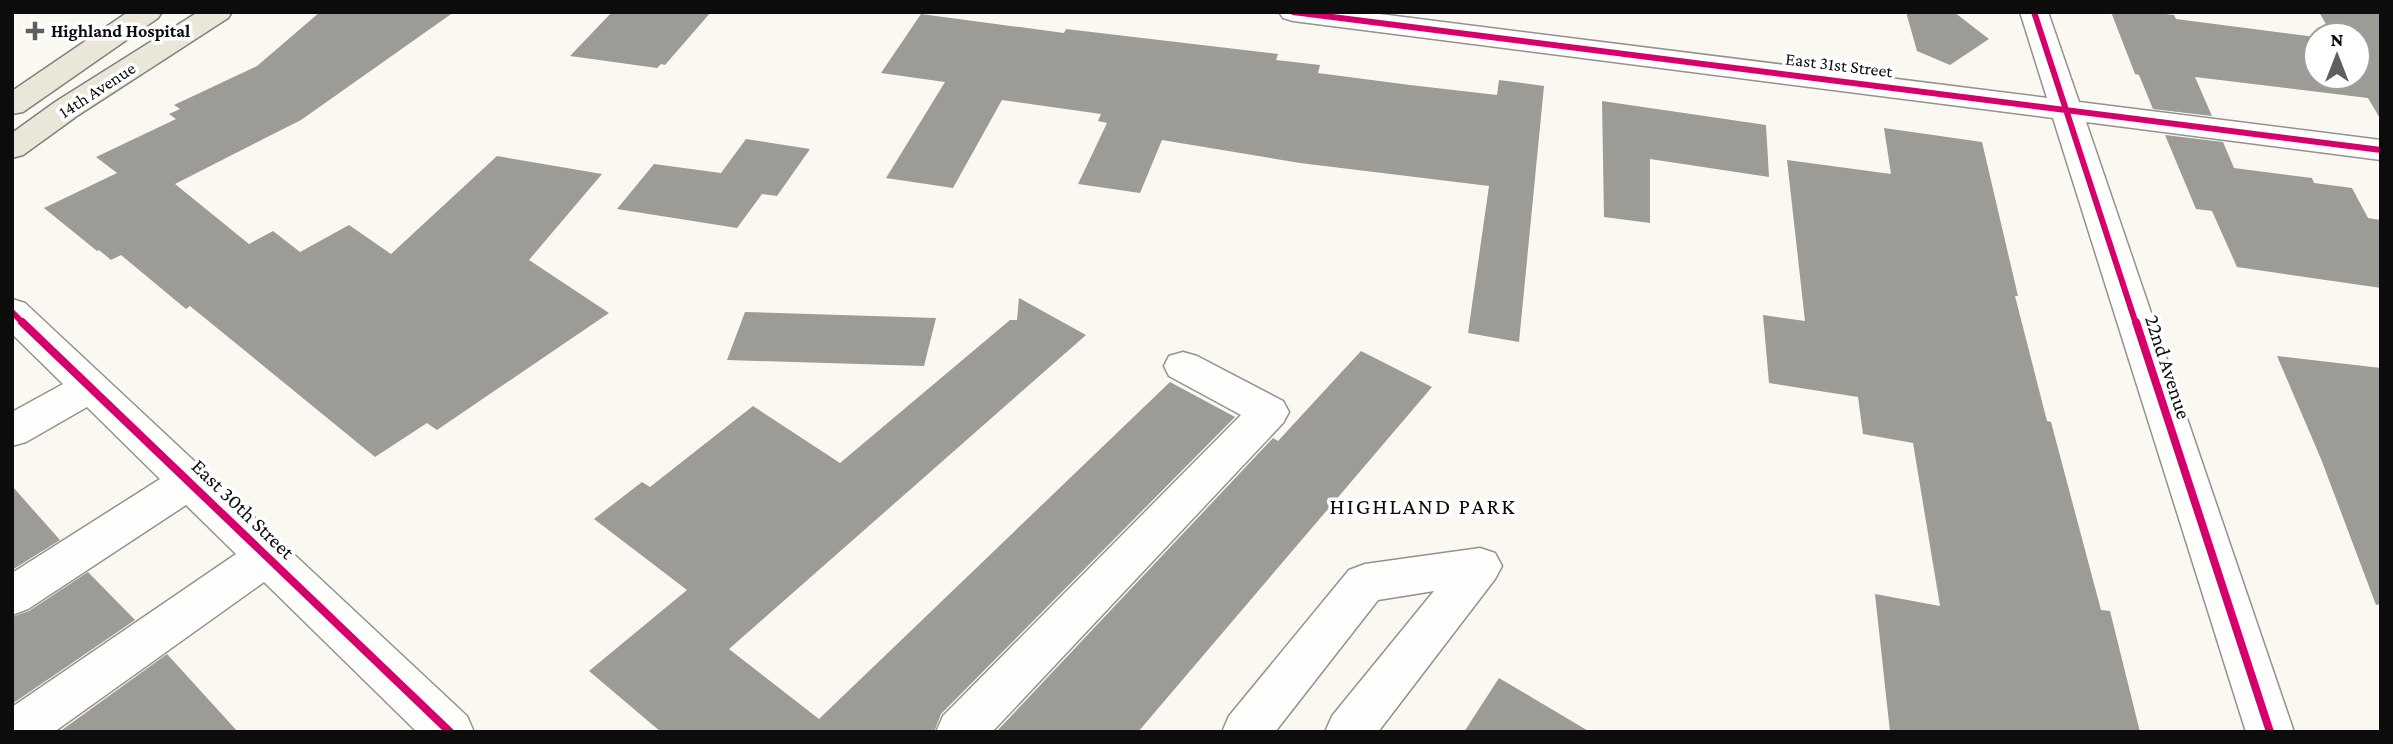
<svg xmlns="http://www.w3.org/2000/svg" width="2393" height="744" viewBox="0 0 2393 744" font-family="'Crimson Pro',serif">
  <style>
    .building { fill: #9d9b96 }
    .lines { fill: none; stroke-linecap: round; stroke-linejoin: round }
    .minor-casing { stroke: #93928f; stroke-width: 3 }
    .major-casing { stroke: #80807c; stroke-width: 3 }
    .minor { fill: #fefefd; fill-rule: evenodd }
    .major { fill: #eae7d9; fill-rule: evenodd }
    .cycleway-far1-casing { stroke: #fff; stroke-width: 10 }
    .cycleway-casing { stroke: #fff; stroke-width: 12 }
    .cycleway-far1 { stroke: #d6006c; stroke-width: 6 }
    .cycleway { stroke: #d6006c; stroke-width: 8 }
    .poi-dot { fill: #5f5f5c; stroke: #fff; stroke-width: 2.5 }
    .labels { text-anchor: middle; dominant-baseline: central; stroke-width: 7; stroke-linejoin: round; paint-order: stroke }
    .far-poi-label { font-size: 18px; font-weight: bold; fill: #0c0c0c; stroke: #fff; text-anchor: start }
    .far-street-label { font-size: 18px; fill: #0c0c0c; stroke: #fff }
    .street-label { font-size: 21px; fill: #0c0c0c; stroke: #fff }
    .neighbourhood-label { font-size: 23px; letter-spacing: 2px; fill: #0c0c0c; stroke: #fff }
  </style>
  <rect width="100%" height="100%" fill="#faf8f0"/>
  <!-- building -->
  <path class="building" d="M320 12H454L301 120 175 184 249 244 273 231 300 252 349 225 391 254 497 156 602 174 529 260 609 313 437 430 427 423 375 457 190 306 186 309 121 255 111 260 99 250 97 251 44 208 117 173 96 157 176 119 169 114 180 109 174 105 257 66Z
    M612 12H711L665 65 661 64 657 68 570 56Z
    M1906 12H1954L1989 39 1950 65 1917 51Z
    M2111 12H2149L2174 15 2176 19 2316 37V77H2358V35H2332L2319 12H2381V120L2368 98 2195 77 2212 116 2153 109 2139 75 2135 74Z
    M921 14 1064 33 1066 29 1278 54 1276 60 1320 65 1318 73 1410 85 1497 95 1499 80 1544 86 1519 342 1468 333 1489 186 1300 163 1162 140 1140 193 1078 184 1107 123 1098 121 1101 114 1002 100 953 188 886 178 945 82 881 73Z
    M1602 101 1766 125 1769 177 1650 159V223L1604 217Z
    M1884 128 1982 142 2018 296H2015L2047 421 2051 422 2101 610 2110 611 2140 732H1890L1875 594 1940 606 1913 443 1863 434 1858 397 1769 383 1763 315 1805 321 1787 160 1891 174Z
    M2165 135 2223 142 2234 168 2312 178 2314 183 2352 188 2368 218 2381 220V288L2237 267 2212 211 2196 209Z
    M746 139 810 149 777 196 762 194 737 228 617 209 654 164 721 173Z
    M1019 298 1086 335 729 649 819 719 1170 382 1235 417 941 714 934 732H661L589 671 687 590 594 519 642 482 650 487 753 406 840 463 1010 320H1017Z
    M745 312 936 318 924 366 727 360Z
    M1361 351 1432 387 1138 732H996L1273 438 1278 441Z
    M2277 356 2381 368V604L2376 605 2321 459Z
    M12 486 60 540 12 570Z
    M88 572 135 620 12 704V617L29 611Z
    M167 654 238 732H59Z
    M1499 678 1590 732H1464Z"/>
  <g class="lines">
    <defs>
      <path id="minor" d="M1279 12H1364L2047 98 2020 12H2048L2079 102 2381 140V160L2086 122 2294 732H2246L2053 118 1293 21 1283 18Z
        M12 299 25 303 467 716 474 732H417L264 582 54 732H12V707L236 554 186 505 28 609 12 615V573L160 479 87 407 26 442 12 446V412L63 384 12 334Z
        M1183 352 1197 356 1283 401 1289 412 1283 423 992 732H936L943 716 1241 415 1169 376 1164 366 1169 356Z
        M1480 548 1495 553 1502 566 1495 579 1378 732H1325L1332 716 1434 591 1378 600 1275 732H1222L1229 716 1349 570 1365 564Z"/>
      <path id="major" d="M128 12H162L158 18 23 112 12 114V91Z
        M198 12H232L228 18 77 116 23 155 12 158V133L55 102Z"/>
    </defs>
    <!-- minor casing -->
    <use href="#minor" class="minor-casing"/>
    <!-- major casing -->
    <use href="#major" class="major-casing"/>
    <!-- minor -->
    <use href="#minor" class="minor"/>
    <!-- major -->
    <use href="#major" class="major"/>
    <defs>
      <path id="cycleway-far1" d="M1293 12 2381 150
        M2034 12 2136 324
        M12 312 24 324"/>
      <path id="cycleway" d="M22 322 450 732
        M2136 322 2270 732"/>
    </defs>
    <!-- cycleway-far1 casing -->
    <use href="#cycleway-far1" class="cycleway-far1-casing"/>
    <!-- cycleway casing -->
    <use href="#cycleway" class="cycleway-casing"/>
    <!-- cycleway-far1 -->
    <use href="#cycleway-far1" class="cycleway-far1"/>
    <!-- cycleway -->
    <use href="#cycleway" class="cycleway"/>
  </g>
  <!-- markers -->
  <path class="poi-dot" d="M31.5 20.5h7v7h7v7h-7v7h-7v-7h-7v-7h7z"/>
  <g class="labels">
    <!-- far-poi labels -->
    <g class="far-poi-label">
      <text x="51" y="31">Highland Hospital</text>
    </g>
    <!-- far-street labels -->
    <g class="far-street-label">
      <text transform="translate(1839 65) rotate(7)">East 31st Street</text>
      <text transform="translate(97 90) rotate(-33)">14th Avenue</text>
    </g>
    <!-- street labels -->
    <g class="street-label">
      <text transform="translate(2168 367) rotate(72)">22nd Avenue</text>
      <text transform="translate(243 509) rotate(44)">East 30th Street</text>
    </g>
    <!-- neighbourhood labels -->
    <g class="neighbourhood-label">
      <text x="1423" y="506">HIGHLAND PARK</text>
    </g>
  </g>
  <!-- border -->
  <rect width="2393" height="744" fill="none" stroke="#0c0c0c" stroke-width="28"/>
  <!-- north arrow -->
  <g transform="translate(2337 56)"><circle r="33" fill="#ffffff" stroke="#9e9e9e" stroke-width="2"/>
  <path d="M0-5L12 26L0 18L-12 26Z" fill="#5f5f5c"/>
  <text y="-10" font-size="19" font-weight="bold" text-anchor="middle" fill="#0c0c0c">N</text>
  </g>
</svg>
